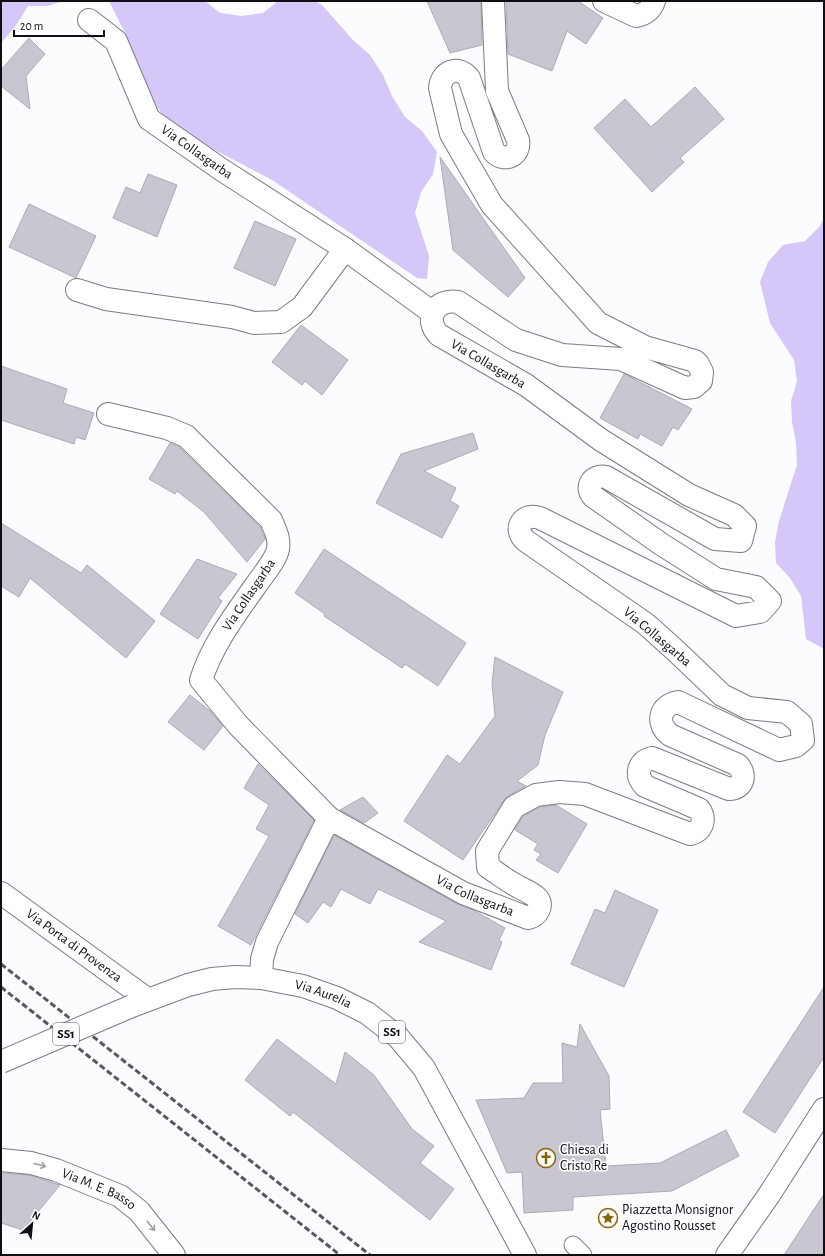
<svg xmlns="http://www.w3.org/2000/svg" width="825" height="1256" viewBox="0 0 825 1256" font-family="'Alegreya Sans',sans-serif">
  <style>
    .green { fill: #d6c7f9 }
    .building { fill: #c9c6d1; stroke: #adaab5 }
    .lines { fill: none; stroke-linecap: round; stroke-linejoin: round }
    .lane-casing { stroke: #7d7a84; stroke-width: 19 }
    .street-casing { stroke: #7d7a84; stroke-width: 24 }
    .secondary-casing { stroke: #7d7a84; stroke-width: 24 }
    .primary-casing { stroke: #7d7a84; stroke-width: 24 }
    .lane { stroke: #fff; stroke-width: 17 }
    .street { stroke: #fff; stroke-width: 22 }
    .secondary { stroke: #fff; stroke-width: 22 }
    .primary { stroke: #fff; stroke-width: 22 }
    .rail { stroke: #58575b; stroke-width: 3; stroke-dasharray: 6 3; stroke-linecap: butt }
    .primary-bridge-casing { stroke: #7d7a84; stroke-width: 24; stroke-linecap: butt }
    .primary-bridge { stroke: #fff; stroke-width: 22 }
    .oneway { stroke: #9f9fa0 }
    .labels { text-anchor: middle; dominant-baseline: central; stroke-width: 3.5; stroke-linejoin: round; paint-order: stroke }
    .shield { fill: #fcfbfd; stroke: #565558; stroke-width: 1 }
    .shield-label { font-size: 13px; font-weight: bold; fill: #0f0e12 }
    .street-label { font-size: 14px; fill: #0f0e12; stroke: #fcfbfd }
    .poi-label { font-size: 14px; fill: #0f0e12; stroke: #fcfbfd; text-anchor: start }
  </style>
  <rect width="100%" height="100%" fill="#fcfbfd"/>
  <!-- green -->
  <path class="green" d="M1 1H63L48 6H28L15 27 1 43Z
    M109 1H205L220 13 241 16 263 13 278 1H315L322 5 353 40 370 55 383 75 392 96 405 117 422 131 437 152 433 174 421 192 415 213 429 256 427 279 417 278 272 180 171 127 148 93 126 35Z
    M824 217V649L806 639 801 596 790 578 776 563 775 542 779 521 797 465 796 442 792 422 791 401 797 381 794 360 770 323 760 282 768 262 783 245 805 241 820 226Z"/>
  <!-- building -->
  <path class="building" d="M427 1H481L482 45 450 53Z
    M506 1H578L603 18 586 44 567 31 552 71 508 54Z
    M29 38 45 54 26 76 30 109 1 86V70Z
    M695 87 724 119 680 158 684 162 652 192 594 128 625 99 651 127Z
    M440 157 525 278 508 297 453 250Z
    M148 174 177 185 157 237 113 218 126 187 140 193Z
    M29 204 96 236 76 278 9 247Z
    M255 221 296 239 275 286 234 268Z
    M301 325 348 360 322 395 305 381 302 385 272 362Z
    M1 366 67 389 63 403 94 413 85 440 76 437 74 444 1 420Z
    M624 374 692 409 678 430 673 427 662 446 640 434 638 439 600 418Z
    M473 433 478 449 424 471 456 488 450 501 459 506 442 538 376 503 401 454Z
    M170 443 179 447 260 527 265 539 247 562 204 512 177 491 175 494 149 479Z
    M1 523 81 573 87 565 155 621 126 658 30 578 19 597 1 586Z
    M324 549 466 643 438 686 405 664 402 668 324 616 325 614 295 593Z
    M197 559 237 574 218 598 222 601 198 639 160 614Z
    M495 657 563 692 545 735 538 765 517 781 526 786 508 796 504 800 463 860 404 821 447 755 460 764 495 716 492 683Z
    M190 695 210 711 223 726 204 750 168 722Z
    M258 764 314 820 251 945 218 926 269 836 256 829 269 805 244 788Z
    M363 797 378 813 364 823 340 810Z
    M556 805 587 824 558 873 536 860 541 854 534 850 538 844 515 830 523 816 540 807Z
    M334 835 457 904 473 910 505 928 499 940 502 942 491 970 419 942 446 921 378 889 370 904 341 889 331 907 323 902 308 923 295 914Z
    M615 890 658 910 624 987 571 964 595 909 605 913Z
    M824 987V1057L775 1133 743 1112Z
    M580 1024 609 1076 610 1109 600 1110 606 1166 660 1163 726 1130 739 1156 672 1191 573 1197V1210L524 1213 522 1172 507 1173 476 1100 524 1098 533 1083H563L562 1043 577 1047Z
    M277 1039 336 1084 345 1052 374 1075 412 1129 434 1146 420 1163 454 1189 430 1220 293 1112 290 1116 245 1080Z
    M1 1173 29 1175 60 1185 23 1230 1 1223Z
    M824 1194V1255H784Z"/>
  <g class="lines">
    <defs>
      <path id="lane" d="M573 1245 583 1255"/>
      <g id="street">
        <path d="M604 1 636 16C646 14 651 10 654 1"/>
        <path id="s1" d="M89 20 116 41 149 119 222 170 345 249 433 313"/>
        <path d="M77 290 106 299 232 317 254 323 281 322 302 307 345 249"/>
        <path d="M108 414 167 428 186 436 271 520C275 530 280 538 278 549 276 560 262 576 256 585 235 615 212 645 201 680L238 725 329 818"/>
        <path id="s2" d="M1 893 147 999"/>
        <path id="s3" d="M261 978 262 959 267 942 329 818 463 893 528 918C537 916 545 905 536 897 529 891 519 888 512 883 503 878 496 872 488 867L487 851 514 807 536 795 559 792 585 794 690 834C703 831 706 819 699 809L645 786C635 776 637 762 652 758L729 789C743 789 747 775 738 765L670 735C655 723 660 705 678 702L779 750 796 746 803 740 801 724 787 712 748 708 722 695 676 651 646 624 526 541C512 529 523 512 540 518L736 616 760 612 770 601 756 587 716 579 661 544 594 497C584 488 592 474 606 477L715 539 741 541 745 526 734 515 689 495 601 440 526 385 439 335C423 319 436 298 458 302L516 340 562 355 621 359 685 388 694 387 701 381 702 372 698 364 695 361 645 347 598 323 492 205 451 134 440 88C441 72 458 64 469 78L494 152C504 163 521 156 518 140L497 91 493 1"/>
        <path id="s4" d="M1 1160 31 1163 56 1170 120 1196 139 1211 174 1255"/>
      </g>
      <path id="secondary" d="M727 1255 769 1195 824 1109"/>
      <g id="primary">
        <path id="s5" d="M132 1006 188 985 212 979 235 977 261 978 303 986 337 998 367 1013 398 1037 424 1068 525 1255"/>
      </g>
    </defs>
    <!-- lane casing -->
    <use href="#lane" class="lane-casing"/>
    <!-- street casing -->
    <use href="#street" class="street-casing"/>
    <!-- secondary casing -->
    <use href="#secondary" class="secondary-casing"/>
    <!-- primary casing -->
    <use href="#primary" class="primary-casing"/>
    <!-- lane -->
    <use href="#lane" class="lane"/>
    <!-- street -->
    <use href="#street" class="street"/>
    <!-- secondary -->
    <use href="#secondary" class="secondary"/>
    <!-- primary -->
    <use href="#primary" class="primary"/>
    <!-- rail -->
    <path class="rail" d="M1 964 370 1255
      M1 987 340 1255"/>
    <defs>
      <path id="primary-bridge" d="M1 1062 132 1006"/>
    </defs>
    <!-- primary-bridge casing -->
    <use href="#primary-bridge" class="primary-bridge-casing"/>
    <!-- primary-bridge -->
    <use href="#primary-bridge" class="primary-bridge"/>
  </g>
  <!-- one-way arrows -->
  <defs><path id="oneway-shaft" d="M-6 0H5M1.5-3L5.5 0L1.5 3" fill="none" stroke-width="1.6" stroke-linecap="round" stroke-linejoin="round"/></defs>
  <g class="oneway">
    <use href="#oneway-shaft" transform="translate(40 1165) rotate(15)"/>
    <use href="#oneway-shaft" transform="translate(151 1226) rotate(51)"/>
  </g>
  <!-- icons -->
  <defs>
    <symbol id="church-ring" viewBox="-11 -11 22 22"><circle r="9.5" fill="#fcfbfd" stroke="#866802" stroke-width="1.5"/><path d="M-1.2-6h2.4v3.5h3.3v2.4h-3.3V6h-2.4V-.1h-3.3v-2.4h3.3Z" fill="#866802"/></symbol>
    <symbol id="sight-ring" viewBox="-11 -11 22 22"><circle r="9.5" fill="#fcfbfd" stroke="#866802" stroke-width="1.5"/><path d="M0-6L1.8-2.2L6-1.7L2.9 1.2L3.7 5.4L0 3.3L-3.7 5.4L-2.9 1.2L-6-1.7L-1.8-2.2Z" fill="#866802"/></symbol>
  </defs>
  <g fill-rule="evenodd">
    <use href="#church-ring" x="535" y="1147" width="22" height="22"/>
    <use href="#sight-ring" x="597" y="1207" width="22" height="22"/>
  </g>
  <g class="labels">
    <!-- shield labels -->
    <g class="shield">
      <rect x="379" y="1021" width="26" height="22" rx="3"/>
      <rect x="53" y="1023" width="26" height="22" rx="3"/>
    </g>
    <g class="shield-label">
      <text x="392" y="1032">SS1</text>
      <text x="66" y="1034">SS1</text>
    </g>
    <!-- street labels -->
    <g class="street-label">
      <text stroke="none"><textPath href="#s1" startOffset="177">Via Collasgarba</textPath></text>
      <text transform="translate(488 364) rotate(30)">Via Collasgarba</text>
      <text transform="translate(249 595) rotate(-56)">Via Collasgarba</text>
      <text transform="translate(657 637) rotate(40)">Via Collasgarba</text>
      <text stroke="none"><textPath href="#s3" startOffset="341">Via Collasgarba</textPath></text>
      <text stroke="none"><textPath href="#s2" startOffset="90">Via Porta di Provenza</textPath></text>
      <text stroke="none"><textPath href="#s5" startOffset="198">Via Aurelia</textPath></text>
      <text stroke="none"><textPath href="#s4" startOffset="103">Via M. E. Basso</textPath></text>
    </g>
    <!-- poi labels -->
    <g class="poi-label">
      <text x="560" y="1150">Chiesa di<tspan x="560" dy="16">Cristo Re</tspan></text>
      <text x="622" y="1210">Piazzetta Monsignor<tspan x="622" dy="16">Agostino Rousset</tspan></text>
    </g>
  </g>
  <!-- border -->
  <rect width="825" height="1256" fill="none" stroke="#0f0e12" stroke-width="4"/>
  <!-- north arrow -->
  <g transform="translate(32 1224) rotate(27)" stroke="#fcfbfd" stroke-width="3" paint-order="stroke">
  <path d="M0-3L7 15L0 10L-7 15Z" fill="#0f0e12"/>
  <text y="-6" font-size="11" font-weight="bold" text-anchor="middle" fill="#0f0e12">N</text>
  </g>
  <!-- scale -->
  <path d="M14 30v6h90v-6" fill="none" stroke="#0f0e12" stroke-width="2"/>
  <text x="20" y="30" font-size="12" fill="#0f0e12" stroke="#fcfbfd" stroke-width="3" paint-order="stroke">20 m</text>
</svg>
